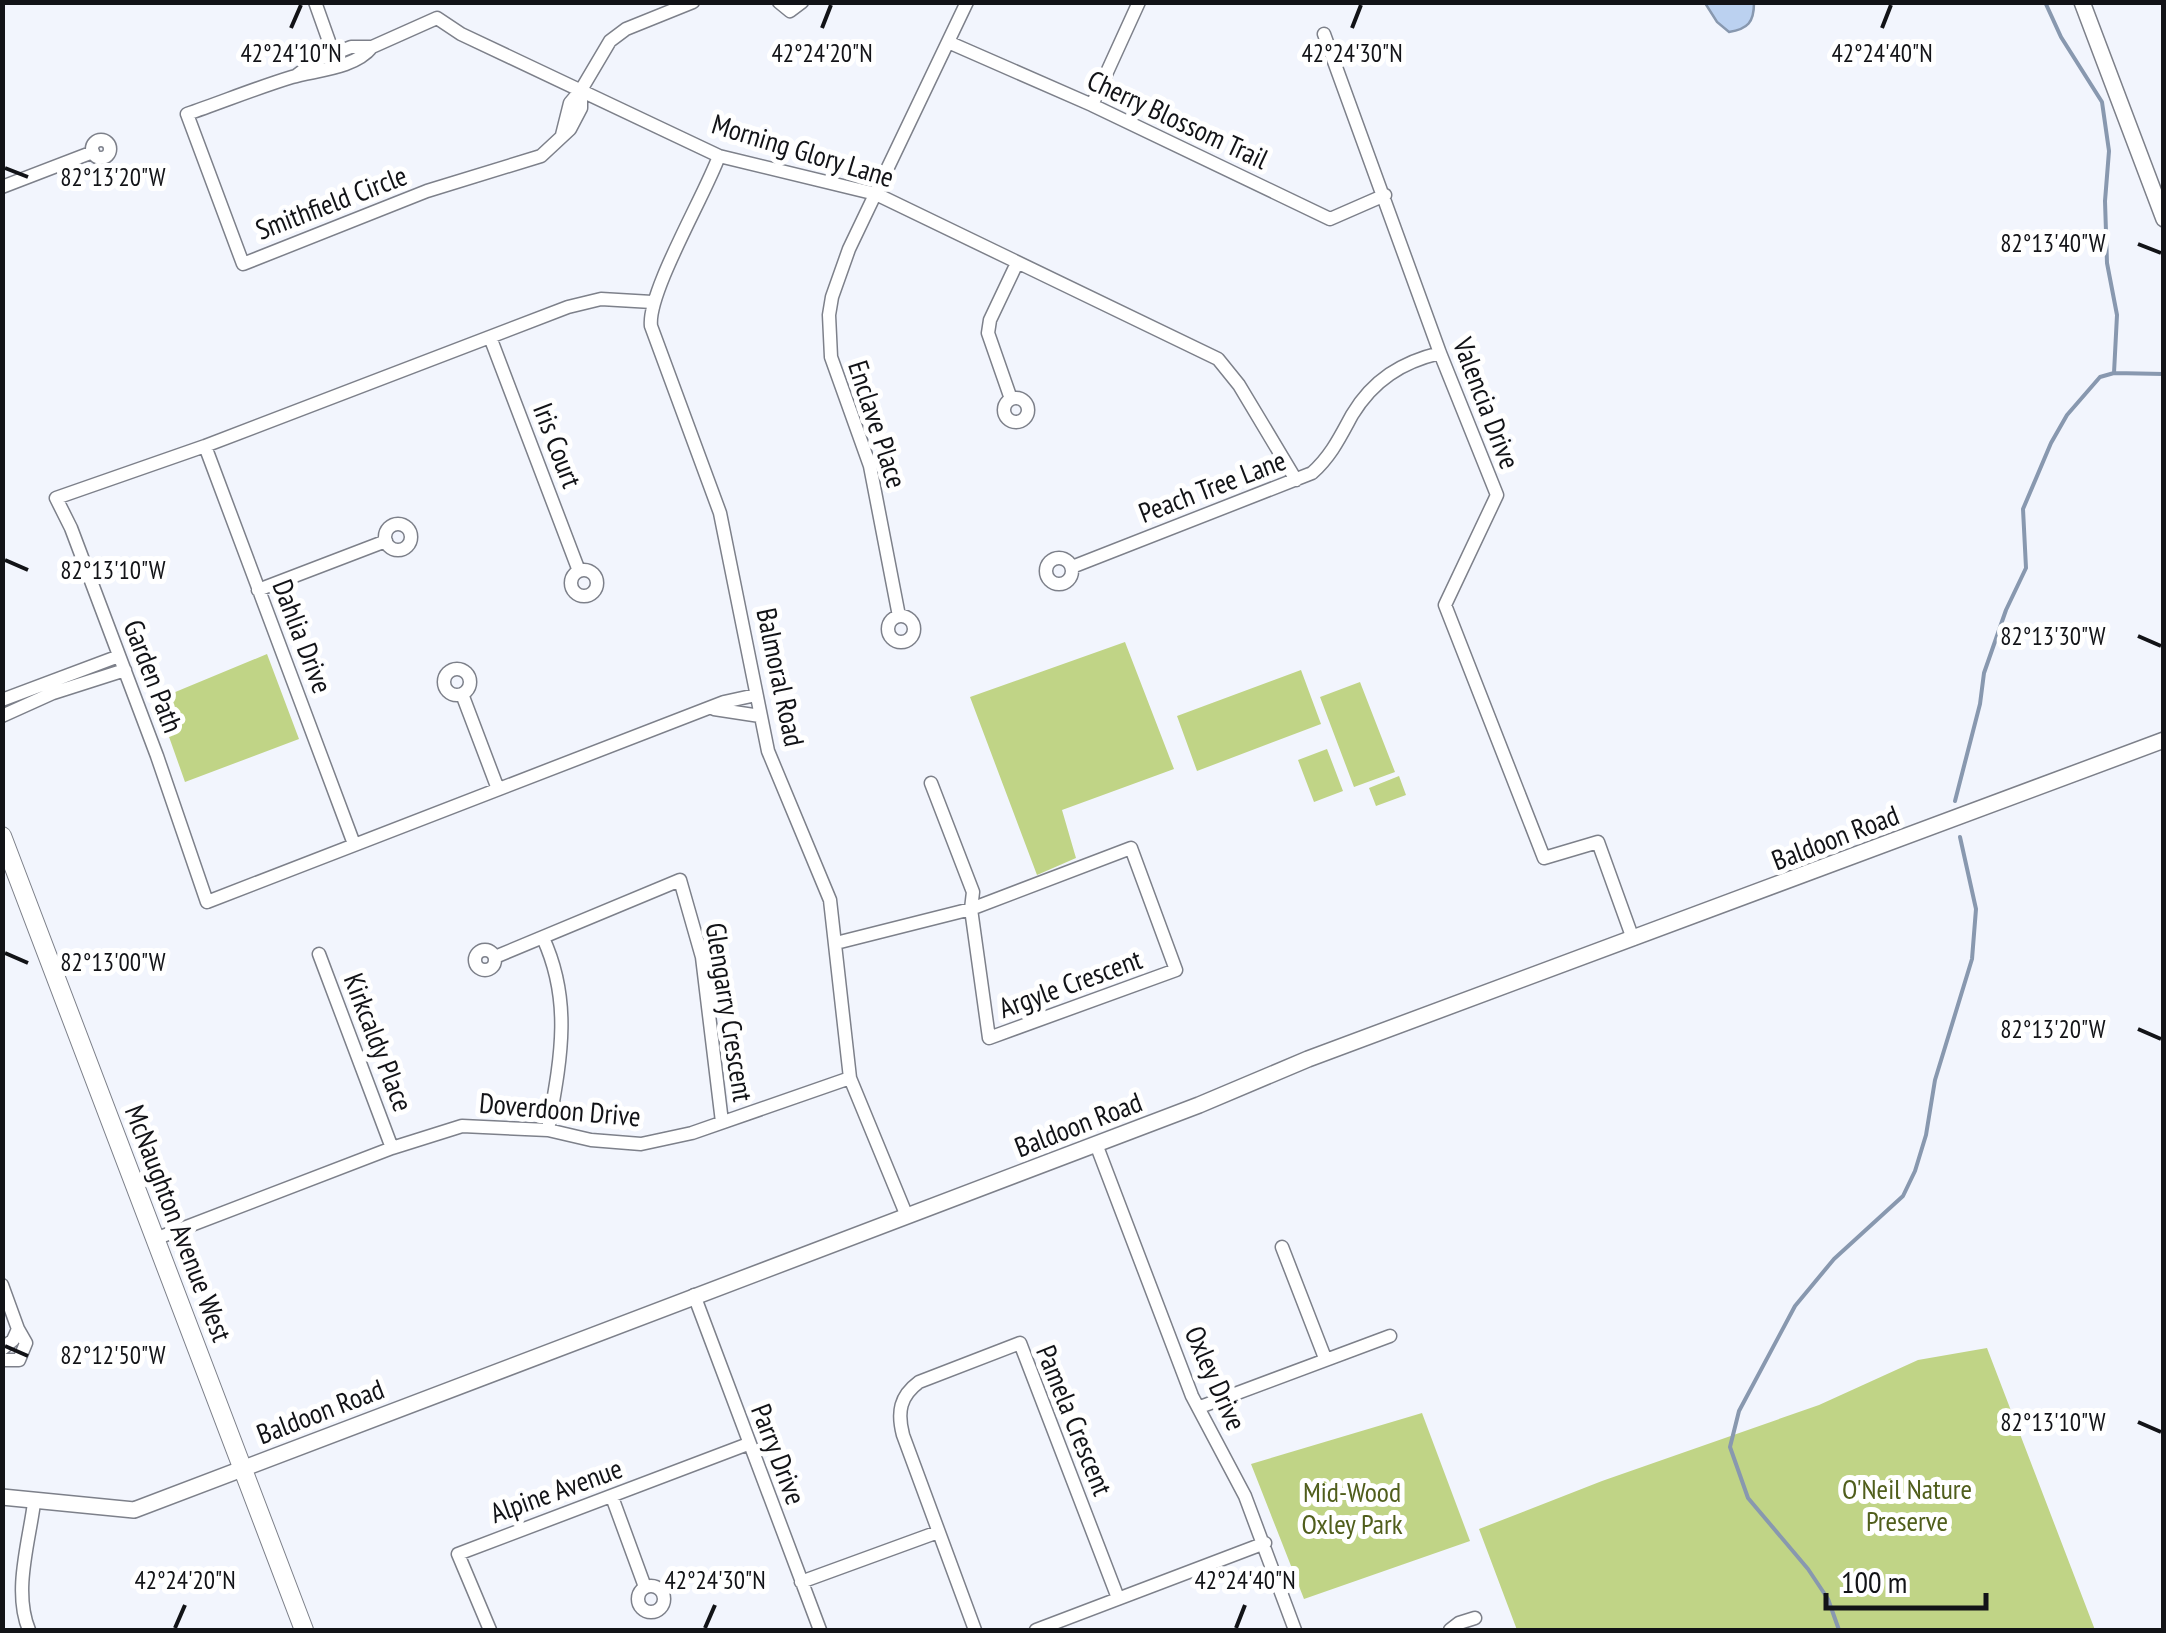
<svg xmlns="http://www.w3.org/2000/svg" width="2166" height="1633" viewBox="0 0 2166 1633" font-family="'PT Sans Narrow',sans-serif">
  <style>
    .green { fill: #c0d486 }
    .water { fill: #bbd1f0; stroke: #8898af; stroke-width: 2.5 }
    .lines { fill: none; stroke-linecap: round; stroke-linejoin: round }
    .stream { stroke: #8898af; stroke-width: 4 }
    .minor-casing { stroke: #7d808a; stroke-width: 15 }
    .tertiary-casing { stroke: #7d808a; stroke-width: 18 }
    .secondary-casing { stroke: #7d808a; stroke-width: 20 }
    .minor { stroke: #fff; stroke-width: 12 }
    .tertiary { stroke: #fff; stroke-width: 15 }
    .secondary { stroke: #fff; stroke-width: 18 }
    .ticks { fill: none; stroke: #121317; stroke-width: 4 }
    .labels { text-anchor: middle; dominant-baseline: central; stroke-width: 10; stroke-linejoin: round; paint-order: stroke }
    .street-label { font-size: 28px; fill: #121317; stroke: #fff }
    .park-label { font-size: 28px; fill: #505e1c; stroke: #fff }
    .ticks-label { font-size: 25px; text-anchor: middle; fill: #121317; stroke: #fff; stroke-width: 10; stroke-linejoin: round; paint-order: stroke }
  </style>
  <rect width="100%" height="100%" fill="#f2f5fd"/>
  <!-- green -->
  <path class="green" d="M1125 642 1174 769 1062 810 1076 858 1037 875 970 697Z
    M267 654 299 739 185 782 156 700Z
    M1301 670 1321 724 1197 771 1177 716Z
    M1360 682 1395 772 1354 787 1320 697Z
    M1327 749 1343 791 1314 802 1298 760Z
    M1399 776 1406 795 1376 806 1369 788Z
    M1987 1348 2095 1630H1517L1479 1529 1602 1481 1819 1405 1918 1360Z
    M1422 1413 1470 1541 1304 1599 1251 1464Z"/>
  <!-- water -->
  <path class="water" d="M1705 3H1754C1754 22 1748 29 1729 32L1717 22Z"/>
  <g class="lines">
    <!-- stream -->
    <path class="stream" d="M2045 2 2061 37 2102 102 2109 151 2105 201 2107 263 2117 315 2114 373
      M1955 801 1980 704 1984 673 2006 610 2026 568 2023 509 2051 443 2067 415 2100 377 2114 373 2164 374
      M1839 1630 1828 1599 1808 1569 1748 1498 1730 1447 1739 1411 1795 1306 1834 1259 1903 1196 1915 1171 1926 1135 1935 1080 1972 959 1976 909 1960 837"/>
    <defs>
      <path id="minor" d="M315 2 336 61
        M779 2 790 11 802 2
        M1324 34 1440 353 1497 495 1445 605 1544 858 1598 842 1633 939
        M948 42 1092 105 1330 219 1385 195
        M372 47C354 69 316 70 292 77 256 88 222 102 187 114L243 264 427 191 541 156 570 129 581 108V90
        M297 75 317 60 351 47H372L437 18 461 34 719 156 876 194 1218 359 1239 385 1296 480
        M1092 105 1139 2
        M562 135 570 103 581 90 610 41 626 29 693 2
        M92 149a9 9 0 1 1 18 0a9 9 0 1 1-18 0Z
        M719 156C705 195 647 293 651 326L720 513 768 751 830 900 850 1078 906 1214
        M2 187 93 152
        M652 302 601 299 568 307 205 446 56 498 71 528 157 756 207 902 724 702 756 695
        M490 337 579 571
        M1004 410a12 12 0 1 1 24 0a12 12 0 1 1-24 0Z
        M1011 399 988 333 990 320 1017 263
        M205 446 354 844
        M385 537a13 13 0 1 1 26 0a13 13 0 1 1-26 0Z
        M1046 571a13 13 0 1 1 26 0a13 13 0 1 1-26 0Z
        M1072 567 1312 473C1331 456 1340 437 1352 415 1373 380 1402 362 1440 353
        M571 583a13 13 0 1 1 26 0a13 13 0 1 1-26 0Z
        M258 590 386 541
        M888 629a13 13 0 1 1 26 0a13 13 0 1 1-26 0Z
        M899 616 870 466 831 357 829 315 832 297 849 249 967 2
        M444 682a13 13 0 1 1 26 0a13 13 0 1 1-26 0Z
        M462 694 498 789
        M2 700 119 656
        M714 709 760 716
        M2 716 53 693 125 670
        M543 938C573 1003 560 1062 548 1130
        M836 943 971 909 1131 848 1176 970 989 1038 971 909 973 892 931 783
        M475 960a10 10 0 1 1 20 0a10 10 0 1 1-20 0Z
        M319 954 392 1148
        M495 957 680 880 702 957 722 1122
        M1096 1144 1192 1396 1245 1496 1295 1630
        M155 1239 392 1148 462 1126 548 1130 591 1140 641 1144 692 1133 850 1078
        M1282 1247 1325 1358
        M2 1285 18 1329 26 1343 19 1360H2
        M694 1295 820 1630
        M2 1349 13 1340 18 1329
        M1200 1407 1390 1336
        M612 1497 645 1587
        M801 1582 938 1532
        M638 1599a13 13 0 1 1 26 0a13 13 0 1 1-26 0Z
        M29 1630C13 1592 29 1542 34 1503
        M490 1630 458 1554 748 1444
        M975 1630 903 1435C897 1412 900 1396 919 1382L1020 1343 1118 1598
        M1036 1630 1265 1543
        M1450 1630 1459 1623 1475 1618"/>
      <path id="tertiary" d="M2082 2 2164 219
        M2 1497 134 1510 1199 1105 1308 1059 2164 740"/>
      <path id="secondary" d="M2 836 304 1630"/>
    </defs>
    <!-- minor casing -->
    <use href="#minor" class="minor-casing"/>
    <!-- tertiary casing -->
    <use href="#tertiary" class="tertiary-casing"/>
    <!-- secondary casing -->
    <use href="#secondary" class="secondary-casing"/>
    <!-- minor -->
    <use href="#minor" class="minor"/>
    <!-- tertiary -->
    <use href="#tertiary" class="tertiary"/>
    <!-- secondary -->
    <use href="#secondary" class="secondary"/>
  </g>
  <!-- ticks -->
  <path class="ticks" d="M291 28 301 5M822 28 831 5M1352 28 1361 5M1882 28 1891 5M5 168 28 177M2138 244 2161 253M5 560 28 570M2138 636 2161 646M5 953 28 963M2138 1029 2161 1039M5 1346 28 1356M2138 1422 2161 1432M175 1628 185 1605M705 1628 715 1605M1236 1628 1245 1605"/>
  <g class="labels">
    <!-- street labels -->
    <g class="street-label">
      <text transform="translate(1178 119) rotate(25)">Cherry Blossom Trail</text>
      <text transform="translate(803 150) rotate(17)">Morning Glory Lane</text>
      <text transform="translate(331 202) rotate(-21)">Smithfield Circle</text>
      <text transform="translate(1487 403) rotate(69)">Valencia Drive</text>
      <text transform="translate(878 424) rotate(72)">Enclave Place</text>
      <text transform="translate(558 445) rotate(69)">Iris Court</text>
      <text transform="translate(1212 486) rotate(-21)">Peach Tree Lane</text>
      <text transform="translate(303 636) rotate(69)">Dahlia Drive</text>
      <text transform="translate(154 676) rotate(69)">Garden Path</text>
      <text transform="translate(781 677) rotate(78)">Balmoral Road</text>
      <text transform="translate(1835 837) rotate(-21)">Baldoon Road</text>
      <text transform="translate(1070 983) rotate(-20)">Argyle Crescent</text>
      <text transform="translate(730 1012) rotate(81)">Glengarry Crescent</text>
      <text transform="translate(379 1042) rotate(69)">Kirkcaldy Place</text>
      <text transform="translate(560 1109) rotate(5)">Doverdoon Drive</text>
      <text transform="translate(1078 1124) rotate(-21)">Baldoon Road</text>
      <text transform="translate(179 1223) rotate(69)">McNaughton Avenue West</text>
      <text transform="translate(1216 1378) rotate(66)">Oxley Drive</text>
      <text transform="translate(320 1411) rotate(-21)">Baldoon Road</text>
      <text transform="translate(1075 1420) rotate(68)">Pamela Crescent</text>
      <text transform="translate(779 1454) rotate(69)">Parry Drive</text>
      <text transform="translate(556 1490) rotate(-20)">Alpine Avenue</text>
    </g>
    <!-- park labels -->
    <g class="park-label">
      <text x="1907" y="1488">O'Neil Nature<tspan x="1907" dy="32">Preserve</tspan></text>
      <text x="1352" y="1491">Mid-Wood<tspan x="1352" dy="32">Oxley Park</tspan></text>
    </g>
  </g>
  <g class="ticks-label">
    <text x="291" y="62">42°24'10"N</text>
    <text x="822" y="62">42°24'20"N</text>
    <text x="1352" y="62">42°24'30"N</text>
    <text x="1882" y="62">42°24'40"N</text>
    <text x="113" y="186">82°13'20"W</text>
    <text x="2053" y="252">82°13'40"W</text>
    <text x="113" y="579">82°13'10"W</text>
    <text x="2053" y="645">82°13'30"W</text>
    <text x="113" y="971">82°13'00"W</text>
    <text x="2053" y="1038">82°13'20"W</text>
    <text x="113" y="1364">82°12'50"W</text>
    <text x="2053" y="1431">82°13'10"W</text>
    <text x="185" y="1589">42°24'20"N</text>
    <text x="715" y="1589">42°24'30"N</text>
    <text x="1245" y="1589">42°24'40"N</text>
  </g>
  <!-- border -->
  <rect width="2166" height="1633" fill="none" stroke="#121317" stroke-width="10"/>
  <!-- scale -->
  <path d="M1826 1593v15h160v-15" fill="none" stroke="#121317" stroke-width="5"/>
  <text x="1841" y="1593" font-size="30" fill="#121317" stroke="#ffffff" stroke-width="8" paint-order="stroke">100 m</text>
</svg>
